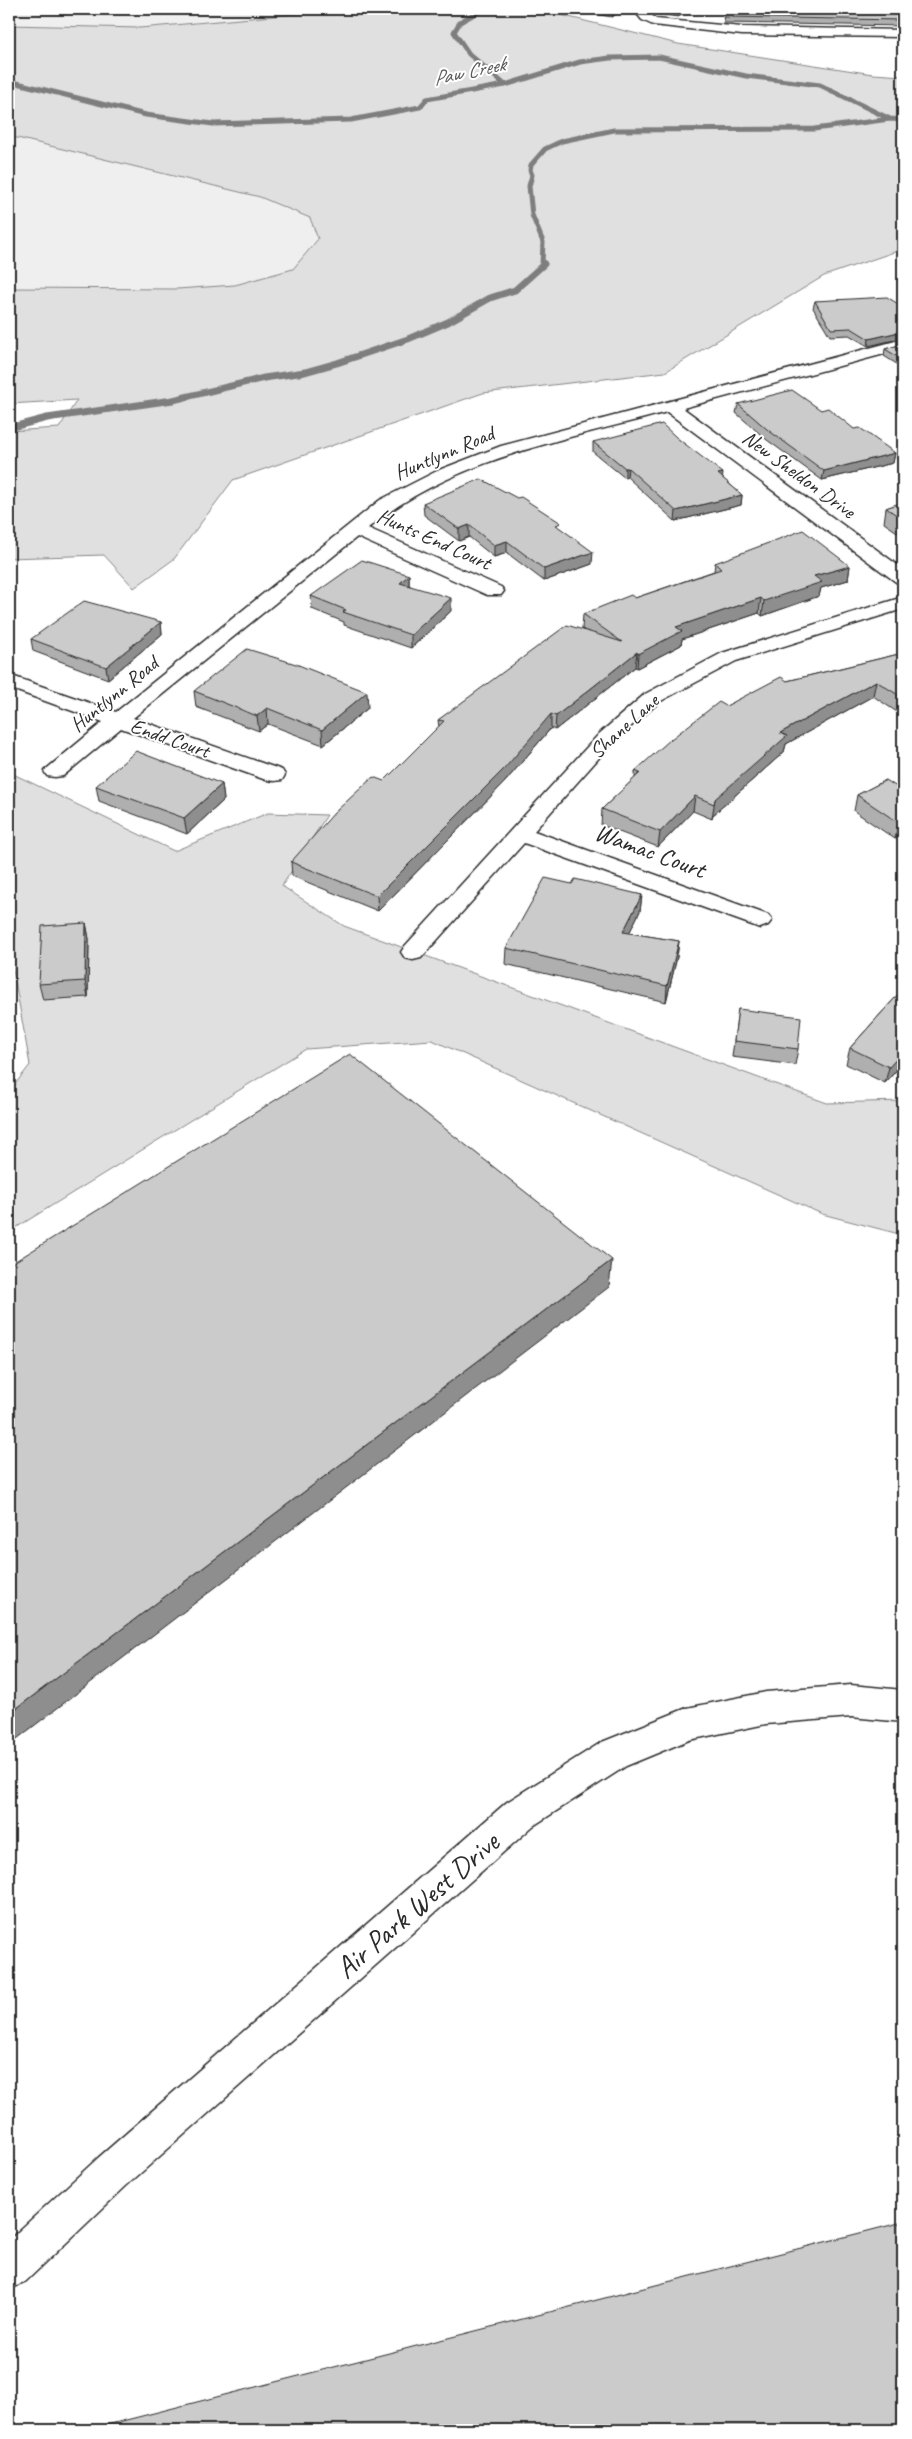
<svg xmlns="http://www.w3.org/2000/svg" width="912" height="2439" viewBox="0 0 912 2439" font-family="Caveat,sans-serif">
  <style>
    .built { fill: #efefef }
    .green { fill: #e0e0e0; stroke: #868686 }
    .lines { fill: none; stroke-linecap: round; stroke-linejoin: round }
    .stream-far1 { stroke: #7e7e7e; stroke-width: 5 }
    .stream { stroke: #7e7e7e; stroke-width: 7 }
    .street-casing { stroke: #2b2b2b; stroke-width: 3 }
    .street { fill: #fff; fill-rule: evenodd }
    .wall { fill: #afafaf; stroke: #2b2b2b }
    .shaded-wall { fill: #8e8e8e; stroke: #2b2b2b }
    .building { fill: #cbcbcb; stroke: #2b2b2b }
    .labels { text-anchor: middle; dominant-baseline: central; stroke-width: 4; stroke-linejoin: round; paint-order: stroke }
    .far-water-label { font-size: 21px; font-style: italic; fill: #5c5c5c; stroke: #fff }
    .far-street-label { font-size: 21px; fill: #2b2b2b; stroke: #fff }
    .street-label { font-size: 25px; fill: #2b2b2b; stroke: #fff }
    .near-street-label { font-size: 30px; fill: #2b2b2b; stroke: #fff }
  </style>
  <rect width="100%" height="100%" fill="#fff"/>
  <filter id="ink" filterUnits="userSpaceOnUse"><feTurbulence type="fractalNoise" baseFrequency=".02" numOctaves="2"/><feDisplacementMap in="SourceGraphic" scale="10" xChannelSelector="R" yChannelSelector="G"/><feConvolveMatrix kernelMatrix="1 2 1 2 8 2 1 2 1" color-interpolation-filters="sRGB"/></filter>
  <g filter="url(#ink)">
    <!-- built -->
    <path class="built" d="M9 9H351L140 28 9 25Z
      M9 136 260 197 310 218 318 239 294 269 235 285 177 289 9 288Z"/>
    <!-- green -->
    <path class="green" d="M351 9H558L561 15 678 44 873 74 903 76V249L824 276 665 372 483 393 233 480 174 559 134 588 104 555 9 558V431L59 428 77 400 9 404V288L177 289 235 285 293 269 318 239 310 218 260 197 9 136V25L140 28Z
      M9 772 174 851 268 813 327 815 282 886 344 926 827 1103 903 1101V1235L822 1214 432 1040 306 1049 9 1232V1092L30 1065 9 947Z"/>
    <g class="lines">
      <!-- stream-far1 -->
      <path class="stream-far1" d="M483 9 460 22 454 32 469 54 505 85
        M9 81 146 115 213 124 351 120 420 107 427 99 505 85 580 62 610 58 659 57 746 76 820 85 890 119 903 120
        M542 265 543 242 532 215 529 186 532 175 530 170 531 165 545 149 562 141 614 130 814 129 890 119"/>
      <!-- stream -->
      <path class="stream" d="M9 428 47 418 173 400 264 378 305 372 337 363 408 339 448 322 490 298 515 290 544 264"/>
      <defs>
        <path id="street" d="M633 9H645L656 19 742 27 903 30V37L742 35 653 25 642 20Z
          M903 339V349L683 408 903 569V584L896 582 667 412C564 440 452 459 368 528L501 587 504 591 501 595H487L357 537 133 718 282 770 285 775 282 780 274 781 266 780 121 728 63 776 55 777 47 776 44 771 103 722 9 688V675L116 712 380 500 439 470 501 446Z
          M903 597V609L736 661 659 702 613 742 534 831 768 915 772 920 768 925 760 928 752 925 524 843 421 958 413 960 405 958 401 952 405 946 599 734 645 694 722 653Z
          M851 1685 903 1690V1722L851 1717 766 1724 689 1740 626 1766 533 1826 126 2186 24 2283 9 2289V2240L98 2158 507 1802 602 1742 687 1708 766 1692Z"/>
      </defs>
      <!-- street casing -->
      <use href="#street" class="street-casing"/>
      <!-- street -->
      <use href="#street" class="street"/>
    </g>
    <!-- wall -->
    <path class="wall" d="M565 9H632V10L623 9 612 17Z
      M647 9H689L678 17 652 13Z
      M722 9H903V26L724 23Z
      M815 301 903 307 868 346 849 335 830 336 813 308Z
      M903 344V368L884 356 885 349Z
      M738 404 821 410 895 453 893 463 822 480 767 440 736 413Z
      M677 438 742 495 741 505 675 521 627 477 625 478 593 452V442Z
      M903 502V536L884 523 886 508Z
      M423 503 560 528 592 564 544 581 507 553 494 557 469 537 459 541 424 515Z
      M715 563 850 566 848 580 821 588 819 596 762 616 759 613 682 639 681 645 637 668 635 667 555 730 551 728 504 783 378 911 292 876 291 862 384 781 439 727 438 720 584 630 582 629 583 614 635 598 714 571Z
      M409 575V585L451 611 411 648 344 625V622L312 609 311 596Z
      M161 622 162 634 108 679 33 651 31 639Z
      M903 653V716L873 696 786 744 784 752 713 815 712 819 693 811 658 847 601 825 602 809 635 778V771L726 706 787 681Z
      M194 691 368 708 323 745 268 724 259 731 196 707Z
      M886 780 903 835 895 839 854 811 857 795Z
      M222 784 224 800 187 834 99 801 96 786Z
      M572 884 642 895 640 911 629 933 679 941 677 957 666 1002 505 964 506 948Z
      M86 923 89 939 88 997 43 1000 39 984Z
      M903 989V1063L885 1083 846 1064 850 1048Z
      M738 1009 798 1049 795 1065 732 1057Z"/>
    <!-- shaded-wall -->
    <path class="shaded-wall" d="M615 9H623L612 17 613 11Z
      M682 9H689L678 17 679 11Z
      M903 331V338L868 346 869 339Z
      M895 453 893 463 822 480 824 471Z
      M625 468H628L627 477 625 478Z
      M723 473 722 483 718 474Z
      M742 495 741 505 675 521 676 511Z
      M469 525V537L459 541V529Z
      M507 541V553L494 557V545Z
      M593 552 592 564 544 581V569Z
      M850 566 848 580 821 588 819 596 762 616 764 601 814 576Z
      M409 575V588L400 583Z
      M451 598V611L411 648V635Z
      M761 598 759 613 682 639 681 645 637 668 638 654 676 627Z
      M161 622 162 634 108 679 106 667Z
      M637 652 635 667 555 730 556 716Z
      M876 681 873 696 786 744 784 752 713 815 712 819 715 799 780 733Z
      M367 692 368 708 323 745 322 730Z
      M267 708 268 724 259 731 257 716Z
      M551 714V728L504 783 378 911 377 896Z
      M222 784 224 800 187 834 184 818Z
      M695 796 693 811 658 847 660 832Z
      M903 821V835L895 839 899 823Z
      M642 895 640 911 622 948 623 932Z
      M86 923 89 939 88 997 85 981Z
      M679 941 677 957 666 1002 667 986Z
      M903 1052V1063L885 1083 889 1067Z
      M612 1260 609 1287 9 1745V1714Z"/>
    <!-- building -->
    <path class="building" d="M601 9H615L613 11Z
      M663 9H682L679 11Z
      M723 9H903V20L725 17Z
      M887 297 903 307V331L869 339 851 328 831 329 815 301Z
      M903 344V360L885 349Z
      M792 390 821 410 828 408 854 429 860 428 895 453 824 471 768 430 738 404Z
      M662 424 677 438 723 473 718 474 742 495 676 511 628 468H625L593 442Z
      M481 479 517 498 521 497 561 523 556 525 593 552 544 569 507 541 494 545 469 525 459 529 423 503Z
      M903 502V519L886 508Z
      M803 530 850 566 814 576 822 582 764 601 761 598 676 627 682 631 638 654 637 652 556 716 551 714 505 768 377 896 291 862 334 813 373 777 384 781 444 721 438 720 567 625 622 642 583 614 631 595 635 598 721 569 715 563Z
      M362 560 409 575 400 583 451 598 411 635 343 612 346 610 311 596Z
      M84 601 161 622 106 667 31 639Z
      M247 649 296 664 367 692 322 730 267 708 257 716 194 691Z
      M903 653V698L876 681 780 733 787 736 715 799 714 804 695 796 660 832 602 809 640 773 635 771 671 739 719 702 726 706 781 677 787 681Z
      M136 751 222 784 184 818 96 786Z
      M886 780 903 791V821L899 823 857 795Z
      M545 878 572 884 575 879 642 895 623 932 679 941 667 986 506 948Z
      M86 923 85 981 39 984 42 926Z
      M903 989V1052L889 1067 850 1048Z
      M738 1009 801 1017 798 1049 734 1041Z
      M350 1054 612 1260 9 1714V1265Z
      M903 2222V2430H87Z"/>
  </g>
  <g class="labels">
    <!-- far-water labels -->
    <g class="far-water-label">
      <text transform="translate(469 71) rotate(-12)">Paw Creek</text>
    </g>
    <!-- far-street labels -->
    <g class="far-street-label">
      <text transform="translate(444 453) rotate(-23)">Huntlynn Road</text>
      <text transform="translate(799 474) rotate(36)">New Sheldon Drive</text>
      <text transform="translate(434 539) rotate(24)">Hunts End Court</text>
      <text transform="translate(114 694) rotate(-39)">Huntlynn Road</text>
      <text transform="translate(624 726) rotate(-42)">Shane Lane</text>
      <text transform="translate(170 738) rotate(19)">Endd Court</text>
    </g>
    <!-- street labels -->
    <g class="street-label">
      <text transform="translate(650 851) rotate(20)">Wamac Court</text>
    </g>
    <!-- near-street labels -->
    <g class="near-street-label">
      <text transform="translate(417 1905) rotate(-41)">Air Park West Drive</text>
    </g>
  </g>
  <!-- margin -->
  <rect width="912" height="2439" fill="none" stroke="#fff" stroke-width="30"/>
  <rect x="15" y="15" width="882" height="2409" fill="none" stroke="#2b2b2b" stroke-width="2" filter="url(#ink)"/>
</svg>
